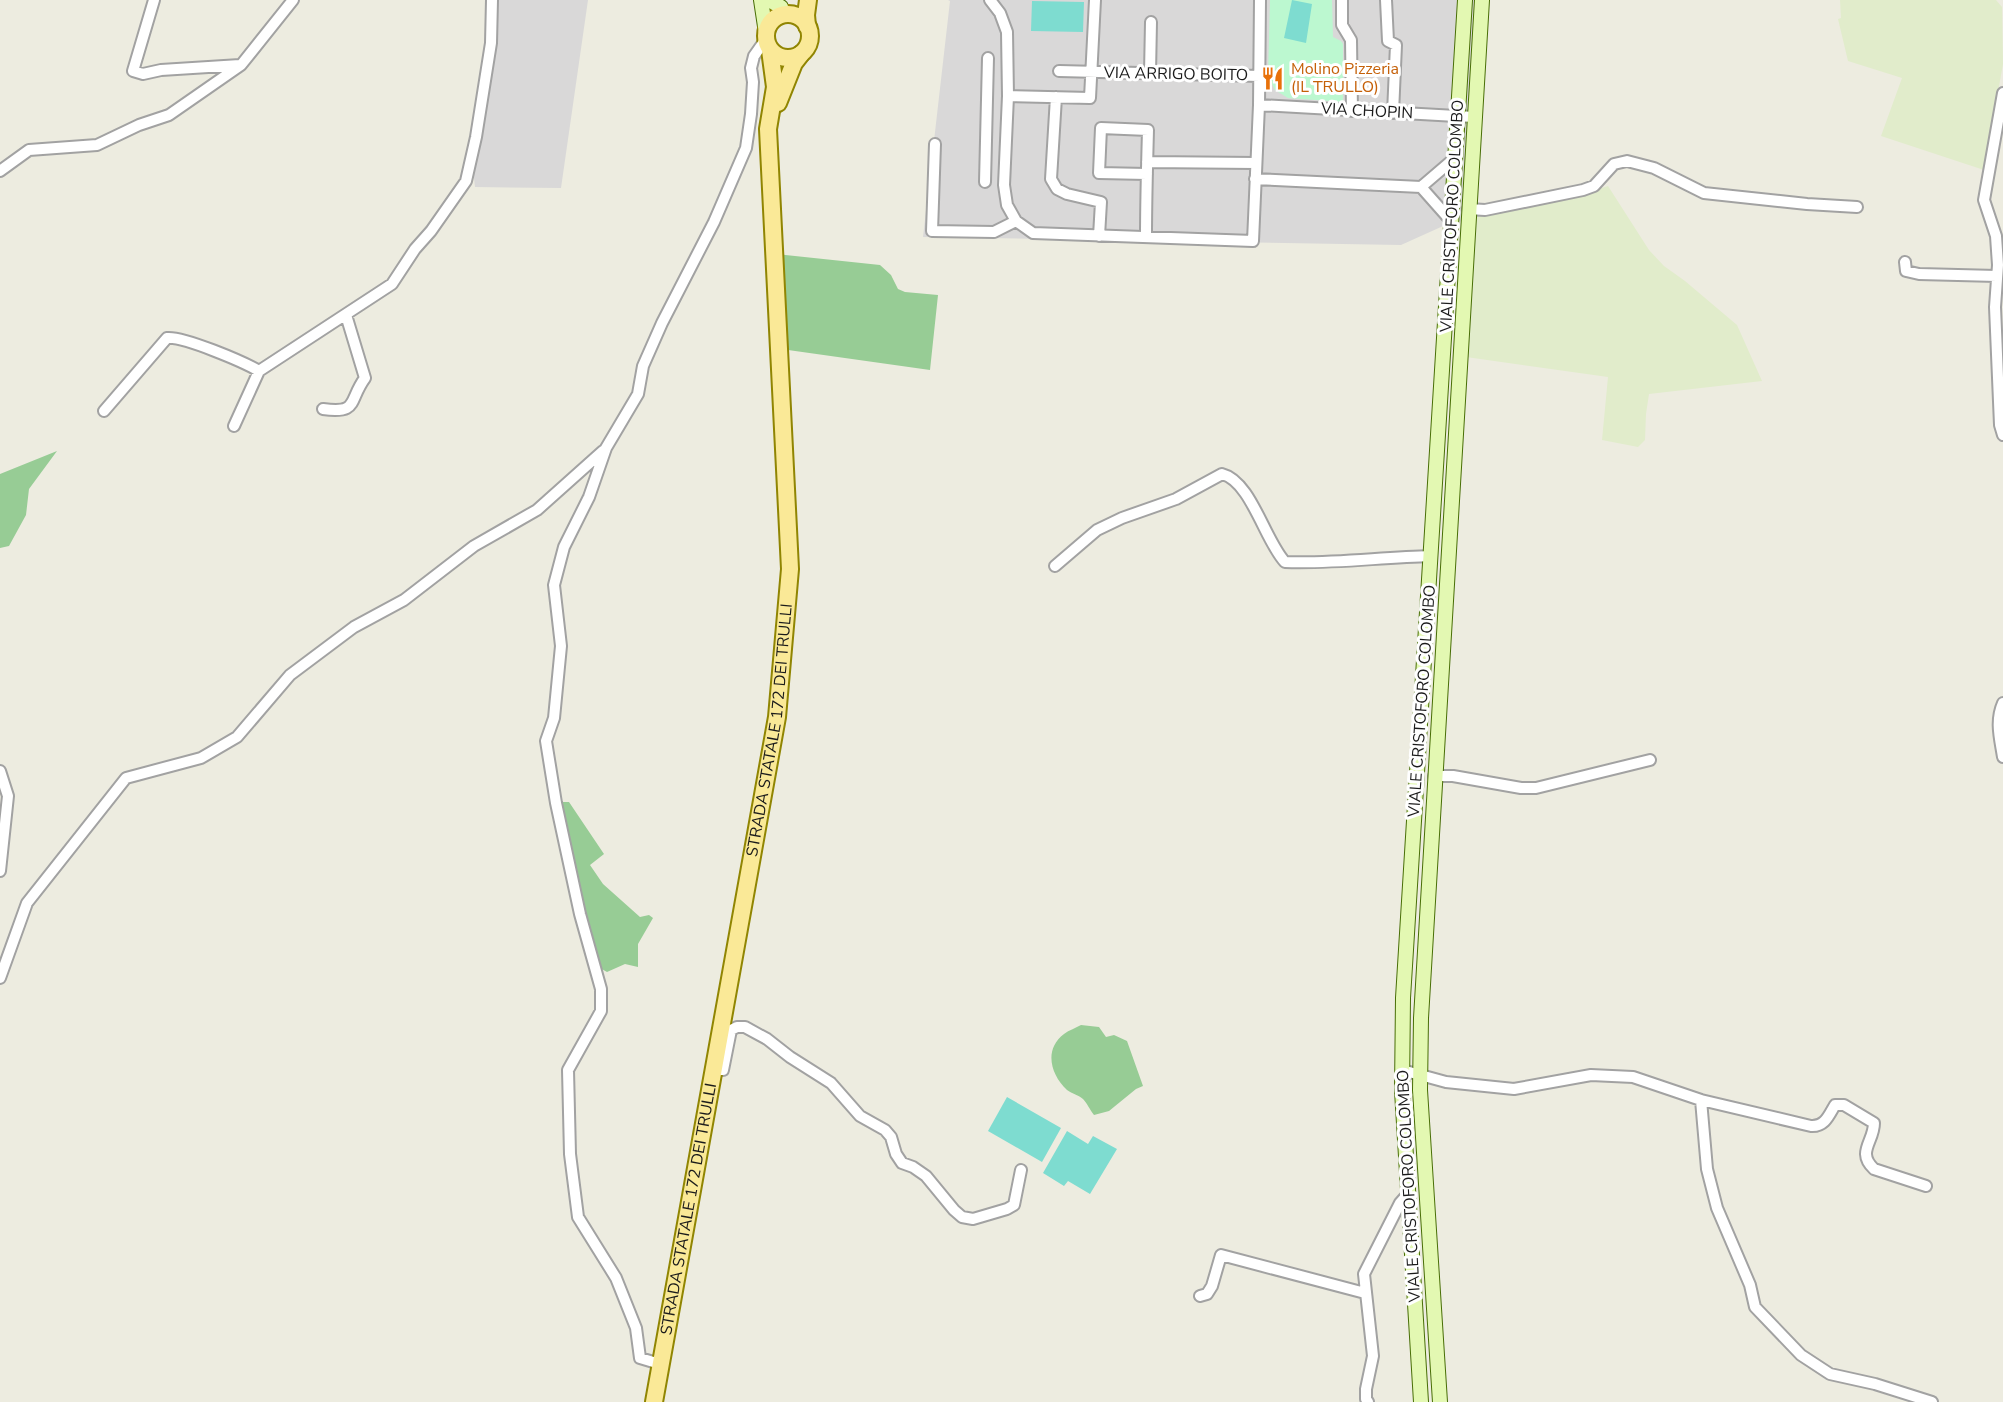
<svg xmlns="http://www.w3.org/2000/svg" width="2003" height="1402" viewBox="0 0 2003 1402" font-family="'Nunito Sans',sans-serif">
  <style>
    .residential { fill: #d9d8d8 }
    .farmland { fill: #e1eccb }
    .forest { fill: #97cc95 }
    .park { fill: #bcf8d0 }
    .pitch { fill: #7edcd0 }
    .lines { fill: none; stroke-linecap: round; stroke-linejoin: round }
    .street-casing { stroke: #a2a2a2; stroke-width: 14 }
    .secondary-casing { stroke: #486e06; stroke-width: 16 }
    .primary-casing { stroke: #908502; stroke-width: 20 }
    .street { stroke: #fff; stroke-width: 10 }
    .secondary { stroke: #e3f8b2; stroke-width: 14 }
    .primary { stroke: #fae997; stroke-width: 16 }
    .labels { text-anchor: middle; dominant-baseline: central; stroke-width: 6; stroke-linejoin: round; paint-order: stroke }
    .food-label { font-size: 16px; fill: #c56008; stroke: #fff; text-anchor: start }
    .street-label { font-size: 16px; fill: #1b1b1b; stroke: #fff }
  </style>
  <rect width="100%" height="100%" fill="#edece0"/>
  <!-- residential -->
  <path class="residential" d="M491 0H588L561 188 475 187 472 160 491 14Z
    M948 0H1484L1468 221 1452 222 1401 245 923 237 950 1Z"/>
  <!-- farmland -->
  <path class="farmland" d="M1840 0H1996L2002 7 2003 64 1984 170 1881 136 1902 78 1848 61 1838 19 1841 18Z
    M1608 186 1649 250 1664 266 1685 281 1737 325 1762 381 1649 394 1646 414 1645 440 1638 447 1602 440 1608 377 1466 357 1477 214 1581 195Z"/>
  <!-- forest -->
  <path class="forest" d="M776 254 880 265 891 275 898 289 905 292 938 295 930 370 781 349Z
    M57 451 29 489 26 515 9 546 0 548V474Z
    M559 802H569L604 854 590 865 603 884 640 917 649 915 653 918 638 944V967L625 964 607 972 600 968 567 840Z
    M1081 1025 1099 1027 1106 1037 1114 1035 1127 1041 1143 1086 1136 1089 1109 1111 1094 1115C1090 1110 1087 1103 1083 1099 1079 1095 1072 1094 1067 1090 1050 1074 1044 1049 1064 1034 1069 1030 1076 1028 1081 1025Z"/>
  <!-- park -->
  <path class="park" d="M1270 0H1332L1333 37 1341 41 1343 44V102L1288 98 1275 90 1268 76Z"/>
  <!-- pitch -->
  <path class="pitch" d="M1292 0 1312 4 1306 43 1284 38Z
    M1032 1 1084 2 1083 32 1031 31Z
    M1007 1097 1061 1128 1042 1162 988 1131Z
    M1067 1131 1088 1144 1093 1136 1117 1149 1090 1194 1068 1181 1064 1186 1043 1173Z"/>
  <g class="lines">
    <defs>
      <path id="street" d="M154 0 133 71 143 74 161 70 240 65
        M990 0 1000 13 1007 32 1008 96 1004 185 1007 205 1016 221 1033 233 1253 241 1259 105 1260 0
        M1342 0V25L1351 40 1352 111
        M1386 0 1388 41 1396 45 1393 113
        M1059 71 1260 76
        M1150 73 1151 22
        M2003 93 1984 200 1996 236 1998 265 1995 307 2000 425 2003 435
        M1008 96 1090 98 1095 0
        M1056 97 1051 179 1057 189 1067 194 1101 202 1099 236
        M1259 105 1474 117
        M935 144 932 231 994 232 1016 221
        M1147 162 1256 163
        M0 171 29 150 97 145 139 125 169 115 241 65 293 0
        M1255 179 1421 187
        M985 182 988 58
        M1468 209 1485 210 1583 190 1594 186 1614 164 1627 161 1654 168 1704 193 1807 204 1857 207
        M1452 222 1421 187 1456 157
        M1146 237C1146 201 1147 166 1148 130L1101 128 1099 173 1147 174
        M1905 262 1906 271 1919 274 1997 276
        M323 409C359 414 348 401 365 378L346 315
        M104 411 167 338C183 336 244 362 259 371L392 284 415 249 431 231 466 181 476 137 491 43 492 0
        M234 426 259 371
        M1055 566 1097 530 1122 518 1176 499 1222 474C1251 481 1265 541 1285 562 1333 564 1382 557 1431 556
        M2003 703C1995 721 2000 738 2003 757
        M0 771 8 796 0 871
        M1434 776H1453L1521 788H1536L1650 760
        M0 978 27 903 126 778 201 758 237 737 290 675 354 627 404 600 474 546 537 510 603 451
        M714 1070H723L731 1030 737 1027H745L767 1039 790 1057 831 1083 860 1116 885 1130 891 1137 896 1154 902 1163 913 1167 926 1176 954 1210 962 1217 973 1219 1007 1209 1014 1205 1021 1170
        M1402 1070 1446 1082 1514 1089 1591 1075 1633 1077 1701 1100 1811 1126C1825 1127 1829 1115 1835 1105H1844L1874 1123C1874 1142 1856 1152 1874 1169L1926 1186
        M1701 1100 1707 1169 1717 1208 1750 1285 1755 1307 1801 1355 1830 1374 1875 1384 1932 1402
        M1200 1296 1207 1294 1212 1286 1221 1255 1365 1293
        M660 1364 640 1358 636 1328 616 1278 578 1217 570 1154 568 1070 601 1011V989L580 914 556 803 546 741 554 718 561 646 554 585 564 547 589 497 606 448 638 394 643 366 662 323 714 222 746 148 751 114 753 82 751 68 754 56 766 39
        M1368 1402 1366 1399V1389L1373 1356 1364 1274 1400 1203 1408 1194"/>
      <path id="secondary" d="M761 0 766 33
        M769 0 781 7
        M1421 1402 1402 1091 1403 998 1465 0
        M1440 1402 1420 1090 1421 1018 1482 0"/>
      <g id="primary">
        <circle cx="788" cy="36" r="22"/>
        <path d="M807 26 806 15 808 0"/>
        <path d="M778 103 794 63 801 54"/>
        <path id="s1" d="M654 1402 777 717 790 569 768 129 775 87 770 50"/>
      </g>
    </defs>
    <!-- street casing -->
    <use href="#street" class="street-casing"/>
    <!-- secondary casing -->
    <use href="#secondary" class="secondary-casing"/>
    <!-- primary casing -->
    <use href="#primary" class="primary-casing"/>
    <!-- street -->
    <use href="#street" class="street"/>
    <!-- secondary -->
    <use href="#secondary" class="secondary"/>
    <!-- primary -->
    <use href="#primary" class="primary"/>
  </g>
  <!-- icons -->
  <defs>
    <symbol id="restaurant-bare" viewBox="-9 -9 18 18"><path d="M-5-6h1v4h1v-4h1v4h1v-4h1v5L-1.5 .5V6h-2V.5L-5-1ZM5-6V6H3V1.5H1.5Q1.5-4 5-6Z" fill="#e8710a" stroke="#fff" stroke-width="2.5" paint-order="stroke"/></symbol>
  </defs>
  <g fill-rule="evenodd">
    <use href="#restaurant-bare" x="1256" y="62" width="33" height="33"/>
  </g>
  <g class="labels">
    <!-- food labels -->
    <g class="food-label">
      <text x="1291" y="69">Molino Pizzeria<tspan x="1291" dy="18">(IL TRULLO)</tspan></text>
    </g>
    <!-- street labels -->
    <g class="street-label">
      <text transform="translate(1176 74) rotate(1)">VIA ARRIGO BOITO</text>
      <text transform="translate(1367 111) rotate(3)">VIA CHOPIN</text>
      <text transform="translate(1452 216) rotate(-87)">VIALE CRISTOFORO COLOMBO</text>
      <text transform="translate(1422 701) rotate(-86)">VIALE CRISTOFORO COLOMBO</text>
      <text stroke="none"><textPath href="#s1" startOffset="682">STRADA STATALE 172 DEI TRULLI</textPath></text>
      <text transform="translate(1409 1186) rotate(-93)">VIALE CRISTOFORO COLOMBO</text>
      <text stroke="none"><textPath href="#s1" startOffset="196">STRADA STATALE 172 DEI TRULLI</textPath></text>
    </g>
  </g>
</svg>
